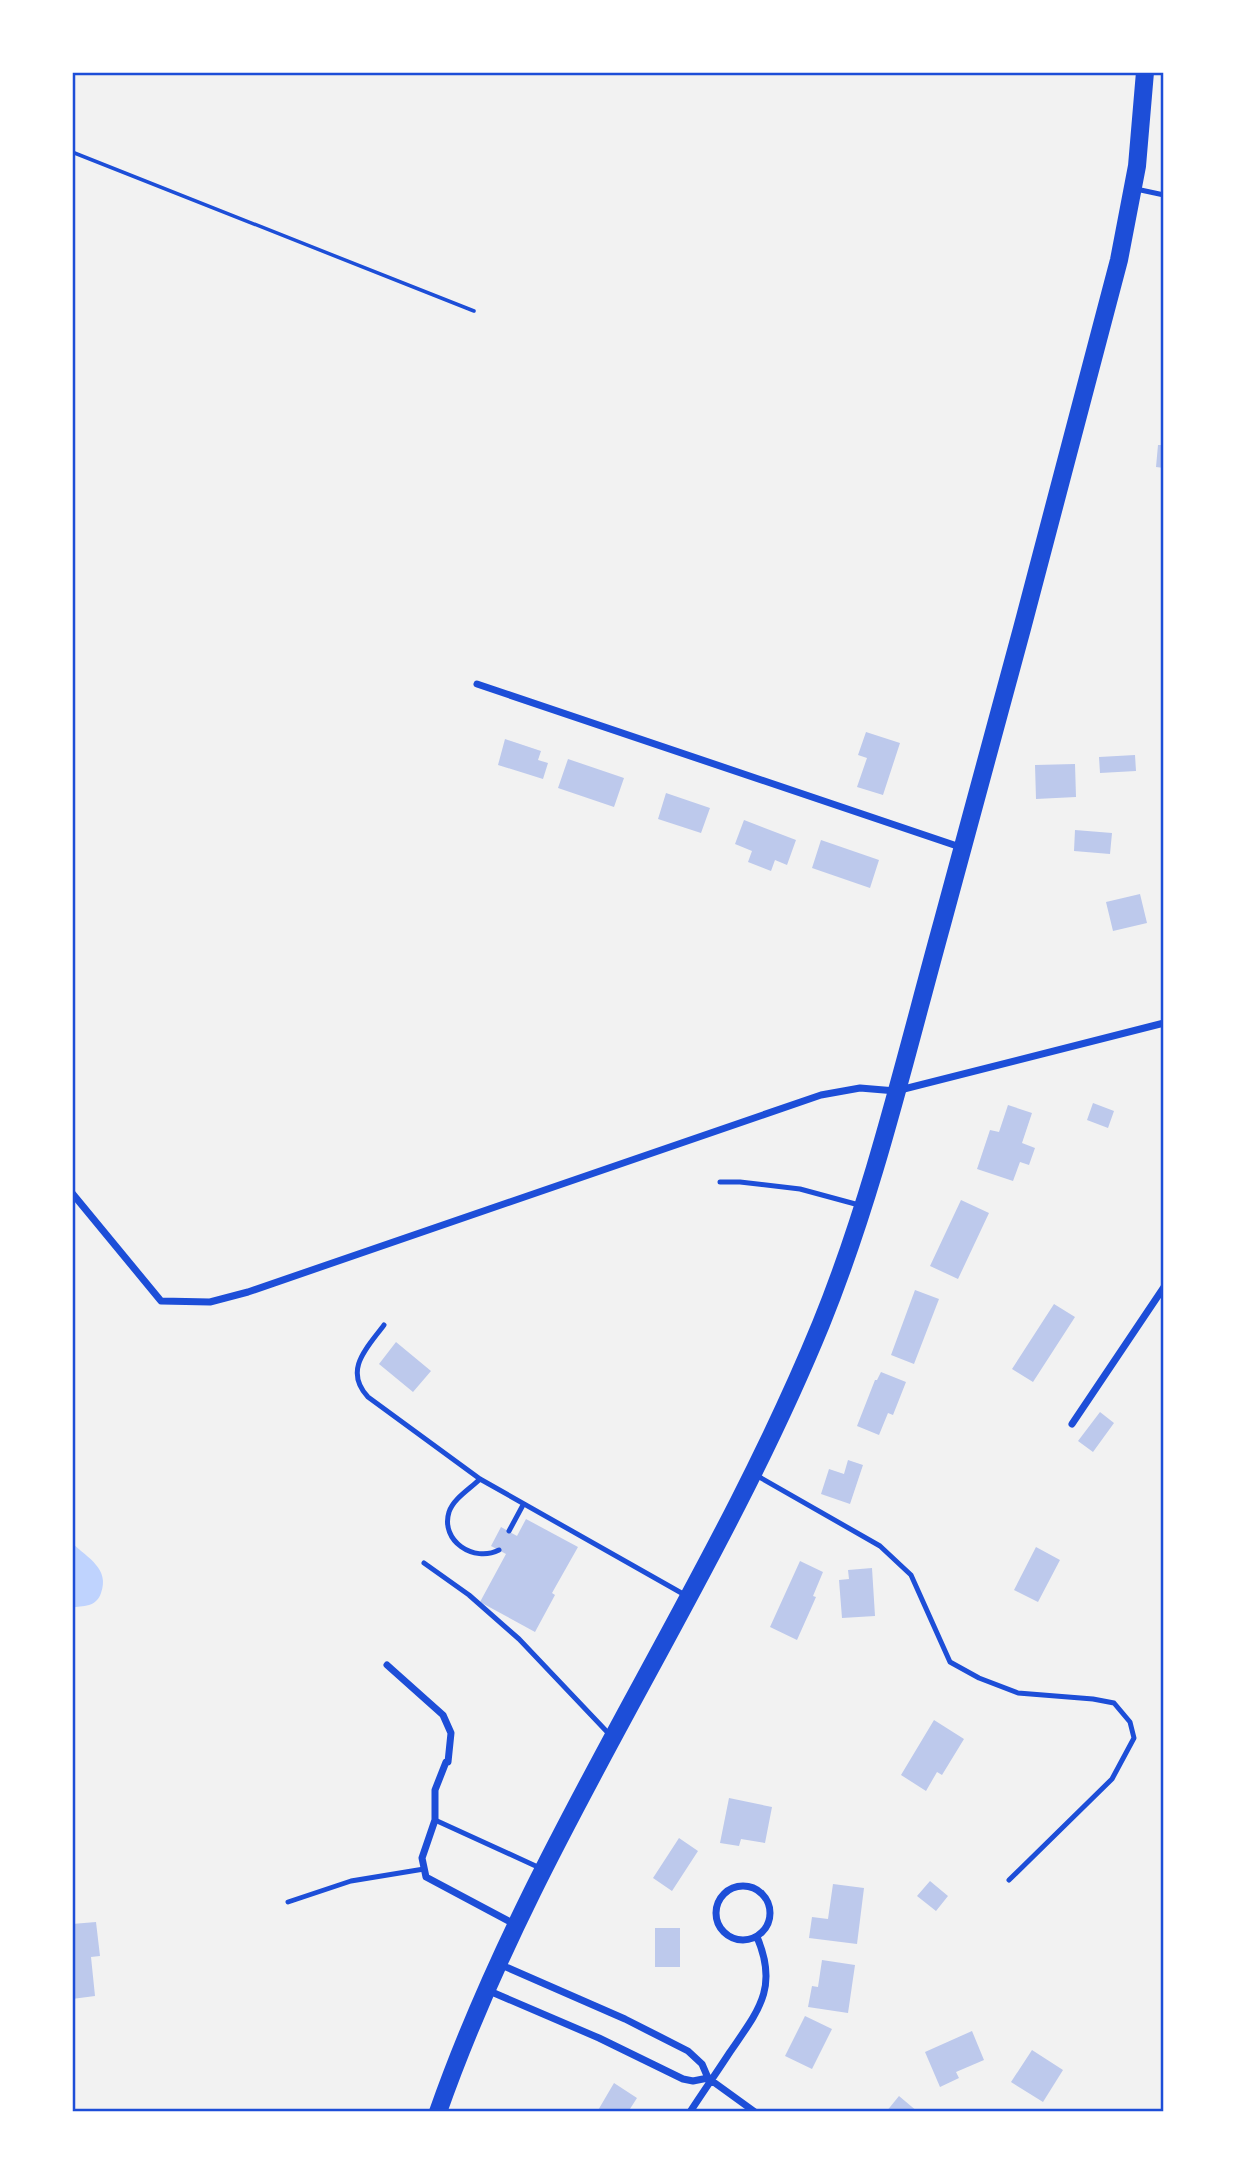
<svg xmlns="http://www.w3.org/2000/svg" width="1236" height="2184" viewBox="0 0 1236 2184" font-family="'Archivo Narrow',sans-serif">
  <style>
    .water { fill: #bfd3fe }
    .building { fill: #bdc9ec }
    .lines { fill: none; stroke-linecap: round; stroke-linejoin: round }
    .path { stroke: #1d4ed8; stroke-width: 3.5 }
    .service { stroke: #1d4ed8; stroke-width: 5 }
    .minor { stroke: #1d4ed8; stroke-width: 7 }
    .primary { stroke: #1d4ed8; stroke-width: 18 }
    .neatline { fill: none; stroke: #1d4ed8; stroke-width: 2.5 }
  </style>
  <rect width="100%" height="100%" fill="#f2f2f2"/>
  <!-- water -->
  <path class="water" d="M72 1543C88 1558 110 1569 101 1593 99 1599 95 1603 89 1605 83 1607 77 1606 72 1608Z"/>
  <!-- building -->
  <path class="building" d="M1158 445H1164V468L1156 467Z
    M866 732 900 743 883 795 857 787 867 758 858 755Z
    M505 739 541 751 538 760 548 763 543 779 498 765Z
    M1135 755 1136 771 1100 773 1099 757Z
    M568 759 624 778 614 807 558 788Z
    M1075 764 1076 797 1036 799 1035 765Z
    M666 793 710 808 701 833 658 819Z
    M744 820 796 840 787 865 775 860 771 871 748 862 752 851 735 844Z
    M1075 830 1112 833 1110 854 1074 851Z
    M821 840 879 860 870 888 812 868Z
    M1140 894 1147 923 1113 931 1106 902Z
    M1093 1103 1114 1111 1108 1128 1087 1120Z
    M1008 1105 1032 1113 1022 1143 1035 1148 1029 1165 1020 1162 1013 1181 977 1169 990 1130 999 1132Z
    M961 1200 989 1213 958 1279 930 1266Z
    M915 1290 939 1299 914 1364 891 1355Z
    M1054 1304 1075 1317 1033 1382 1012 1369Z
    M396 1342 431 1371 413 1392 379 1364Z
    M881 1372 906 1382 893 1415 888 1413 879 1435 857 1426 875 1380H877Z
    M1100 1412 1114 1423 1093 1452 1078 1441Z
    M848 1460 863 1465 850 1504 821 1494 829 1469 844 1474Z
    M526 1519 578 1547 552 1593 555 1595 535 1632 480 1602 506 1554 491 1546 501 1527 517 1536Z
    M1036 1547 1060 1560 1038 1602 1014 1590Z
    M800 1561 823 1572 813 1596 816 1597 797 1640 770 1627Z
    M872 1568 875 1616 842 1618 839 1580 849 1579 848 1570Z
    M934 1720 964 1739 942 1775 937 1772 926 1791 901 1775Z
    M729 1798 772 1807 765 1843 741 1839 739 1846 720 1843Z
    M679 1838 698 1851 672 1891 653 1878Z
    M930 1881 948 1896 936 1911 917 1896Z
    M833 1884 864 1888 857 1944 809 1938 812 1917 828 1919Z
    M96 1922 100 1956 91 1957 95 1996 72 1999V1924Z
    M655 1928H680V1967H655Z
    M822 1960 855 1965 848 2013 808 2007 812 1986 818 1987Z
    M805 2016 832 2029 812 2069 785 2056Z
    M972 2031 984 2060 956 2072 959 2078 940 2087 925 2052Z
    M1032 2050 1063 2070 1043 2102 1011 2082Z
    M614 2083 637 2098 628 2112H597Z
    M899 2096 918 2112H886Z"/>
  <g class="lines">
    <!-- path -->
    <path class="path" d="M72 152 474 311"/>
    <!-- service -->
    <path class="service" d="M1136 189 1164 195
      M720 1182H740L800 1189 859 1205
      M384 1325C367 1348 343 1370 368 1397L480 1479 685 1595
      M754 1474 880 1546 911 1575 950 1662 979 1678 1018 1693 1093 1699 1114 1703 1130 1722 1134 1738 1112 1779 1009 1880
      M480 1479C470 1489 454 1498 449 1512 440 1541 474 1563 499 1550
      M509 1531 523 1505
      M424 1563 469 1595 519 1639 611 1736
      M435 1820 540 1868
      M288 1902 351 1881 424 1869"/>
    <!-- minor -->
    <path class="minor" d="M477 684 963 848
      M72 1193 161 1301 210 1302 248 1292 821 1095 860 1088 896 1091 1164 1023
      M1072 1424 1164 1287
      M387 1665 443 1715 451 1733 448 1762H446L435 1790V1820L422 1858 426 1877 516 1925
      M716 1913a27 27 0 1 1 54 0a27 27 0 1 1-54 0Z
      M499 1964 625 2019 688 2051 702 2064 708 2078 755 2112
      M487 1990 599 2038 683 2079 693 2081 708 2078
      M690 2112C703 2092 717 2072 730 2052 758 2011 779 1988 757 1937"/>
    <!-- primary -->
    <path class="primary" d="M438 2112C535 1836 710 1595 821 1324 873 1196 905 1058 942 924 1003 703 1061 482 1119 260L1137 166 1145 72"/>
  </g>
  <!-- border -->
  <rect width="1236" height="2184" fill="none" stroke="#ffffff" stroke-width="147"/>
  <rect x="74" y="74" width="1088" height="2036" class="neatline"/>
</svg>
